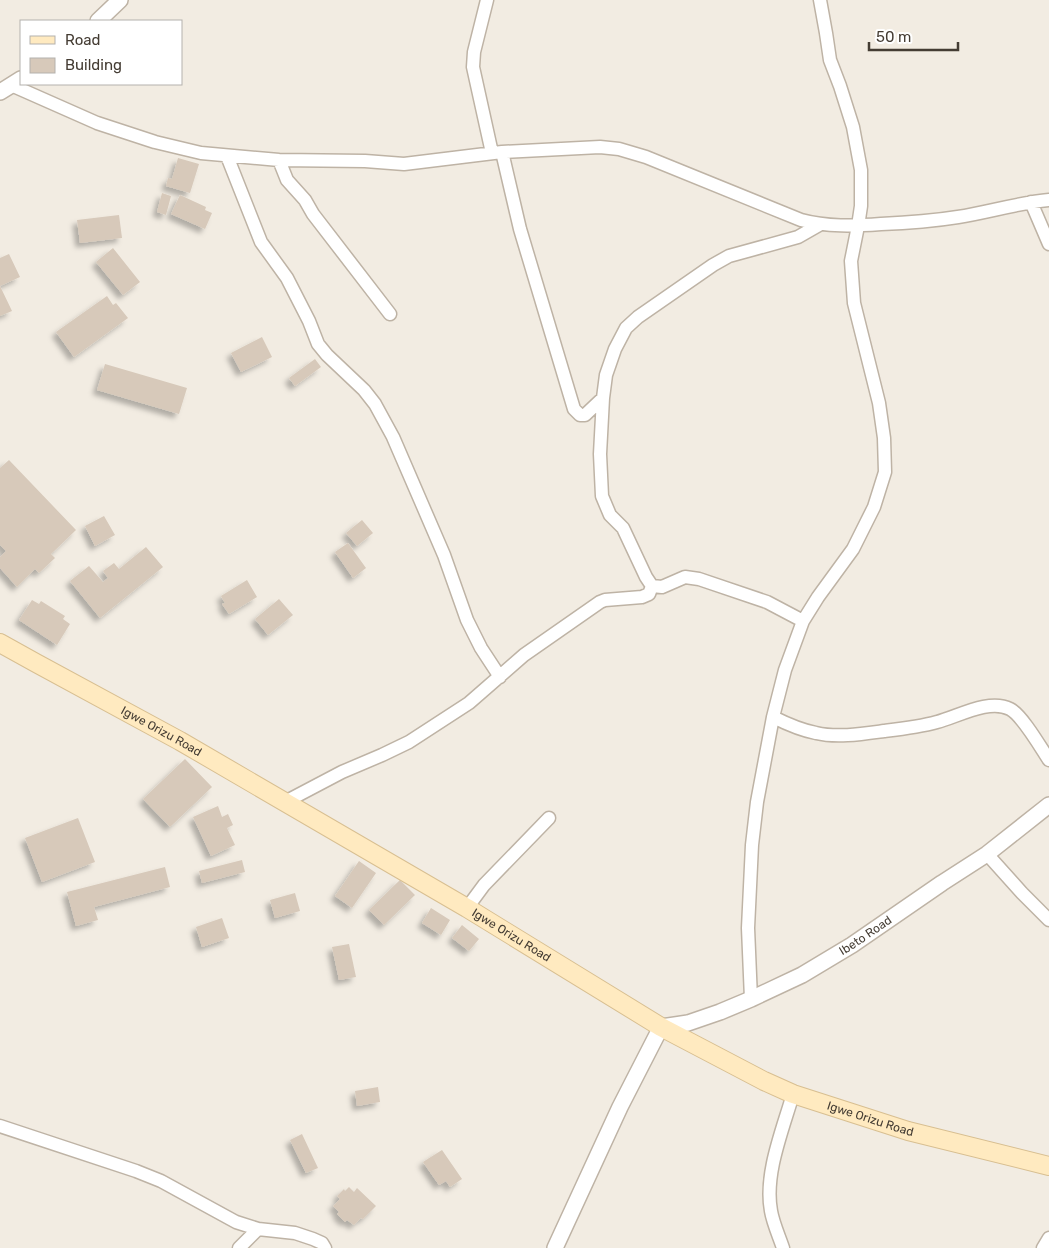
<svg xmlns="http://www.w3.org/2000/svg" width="1049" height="1248" viewBox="0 0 1049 1248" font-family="Rubik,sans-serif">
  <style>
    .building { fill: #d7c9ba; filter: url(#shadow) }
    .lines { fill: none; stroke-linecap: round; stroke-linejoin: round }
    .minor-casing { stroke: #beb3a5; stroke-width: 15 }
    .tertiary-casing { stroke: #beb3a5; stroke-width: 18 }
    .secondary-casing { stroke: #d8bf91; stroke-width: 20 }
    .minor { stroke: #fff; stroke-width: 12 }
    .tertiary { stroke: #fff; stroke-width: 15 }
    .secondary { stroke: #ffeac0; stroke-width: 18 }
    .labels { text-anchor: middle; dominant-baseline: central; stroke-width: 4; stroke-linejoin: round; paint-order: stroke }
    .street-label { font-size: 12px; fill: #443c33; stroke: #fff }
  </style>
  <defs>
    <filter id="shadow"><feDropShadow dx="-4.5" dy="4.5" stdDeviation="2.5" flood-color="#0004"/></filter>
  </defs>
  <rect width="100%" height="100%" fill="#f2ece2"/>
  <!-- building -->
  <path class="building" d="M178 158 199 164 190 193 166 186 168 178 172 179Z
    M162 193 171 196 166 215 157 212Z
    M180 195 206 207 205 210 212 213 205 229 171 214Z
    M119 215 122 238 80 243 77 220Z
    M113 248 140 282 123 295 96 262Z
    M9 254 20 277 0 286V258Z
    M0 286 12 311 0 316Z
    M107 296 113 305 116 303 128 318 74 357 56 332Z
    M262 337 272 357 241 372 231 353Z
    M315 359 321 367 295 386 289 378Z
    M105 364 187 388 179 414 97 390Z
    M9 460 76 530 51 554 55 558 39 573 35 569 17 587 0 568V557L6 551 0 545V468Z
    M104 516 115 535 95 546 85 526Z
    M362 520 373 533 357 546 346 533Z
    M348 543 366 568 353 578 335 552Z
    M146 547 163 567 100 618 70 581 89 566 103 582 108 578 103 571 114 563 119 569Z
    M247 580 257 597 229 614 222 604 225 603 221 596Z
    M279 599 293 615 268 635 255 619Z
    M32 600 39 604 41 601 65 616 63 619 70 624 57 645 19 620Z
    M185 759 212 787 170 827 143 799Z
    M218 806 222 817 228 814 233 825 227 828 235 845 211 856 193 817Z
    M78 818 95 862 42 882 25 838Z
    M242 860 245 872 202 883 199 871Z
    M359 861 376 873 352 908 335 896Z
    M165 867 170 887 94 907 98 920 76 926 67 892Z
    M400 880 415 895 384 925 369 910Z
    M295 893 300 911 275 918 270 900Z
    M431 908 450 920 441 935 422 923Z
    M222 918 229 938 202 947 196 927Z
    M462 925 479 939 469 951 452 938Z
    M349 944 356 977 339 980 332 947Z
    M378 1087 380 1102 357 1106 355 1091Z
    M302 1134 318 1168 306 1173 290 1140Z
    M442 1150 462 1179 450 1187 446 1181 439 1185 423 1162Z
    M349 1187 354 1192 357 1188 376 1206 363 1219 361 1218 354 1225 347 1220 345 1222 337 1214 339 1212 333 1206 340 1199 337 1196 344 1189 345 1191Z"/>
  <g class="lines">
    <defs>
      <path id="minor" d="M487 0 474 52 473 67 492 153
        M11 85 97 123 155 142 201 153 279 160 365 161 404 164 502 152 600 147 619 149 646 157 801 220C827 227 854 226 881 224 907 223 933 221 958 217 989 212 1018 203 1049 200
        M502 152 520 229 574 409 580 415H585L603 398
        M227 156 261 242 287 278 309 321 318 344 327 355 364 390 375 404 393 437 444 555 467 620 481 648 500 677
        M279 160 287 180 305 200 313 214 390 314
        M1031 202 1049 244
        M652 586 646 577 623 528 610 515 602 496 600 454 603 398 606 375 615 349 626 328 638 317 713 265 729 256 798 237 819 225
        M652 586 662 587 685 577 699 579 767 602 803 621
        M773 717C787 724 800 730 816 733 837 738 862 734 884 731 901 729 919 727 937 722 957 717 989 698 1010 709 1022 715 1041 748 1049 760
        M285 802 342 772 382 755 409 742 469 703 524 655 600 602 605 600 642 597 649 594 652 586
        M987 854 1022 893 1049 920
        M467 908 484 885 549 818
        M751 999 748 928 752 845 757 802 773 717 785 670 803 621 818 597 853 549 874 507 885 472 884 438 879 403 854 303 851 261 858 226 861 206V170L853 127 840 86 830 60 826 33 820 0
        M0 1126 136 1171 161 1181 236 1222 258 1229 295 1233 313 1239 322 1243 325 1248
        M239 1248 258 1229
        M783 1248C779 1236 773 1223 771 1211 764 1174 783 1129 793 1094
        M1043 1248 1049 1238"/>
      <g id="tertiary">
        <path d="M98 21 120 0"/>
        <path d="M0 92 21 79"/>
        <path id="s1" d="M555 1248 620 1107 661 1027 688 1023 720 1012 751 999 802 975 852 945 942 883 987 854 1049 805"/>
      </g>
      <g id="secondary">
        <path id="s2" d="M0 643 36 663 180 741 467 908 661 1027 764 1081 793 1094 908 1131 1049 1166"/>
      </g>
    </defs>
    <!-- minor casing -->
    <use href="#minor" class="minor-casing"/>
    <!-- tertiary casing -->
    <use href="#tertiary" class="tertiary-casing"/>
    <!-- secondary casing -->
    <use href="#secondary" class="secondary-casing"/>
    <!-- minor -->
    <use href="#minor" class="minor"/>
    <!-- tertiary -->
    <use href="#tertiary" class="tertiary"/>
    <!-- secondary -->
    <use href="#secondary" class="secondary"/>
  </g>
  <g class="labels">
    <!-- street labels -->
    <g class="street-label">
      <text stroke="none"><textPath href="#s2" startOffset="184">Igwe Orizu Road</textPath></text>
      <text stroke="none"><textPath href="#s2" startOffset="589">Igwe Orizu Road</textPath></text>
      <text stroke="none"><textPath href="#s1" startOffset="471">Ibeto Road</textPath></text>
      <text stroke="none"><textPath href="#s2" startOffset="994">Igwe Orizu Road</textPath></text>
    </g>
  </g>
  <!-- legend -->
  <rect x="20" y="20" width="162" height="65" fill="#ffffff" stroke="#b4b1ad"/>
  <rect x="30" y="36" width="25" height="8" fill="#ffeac0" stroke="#b4b1ad"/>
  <text x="65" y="45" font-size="15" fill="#443c33">Road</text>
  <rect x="30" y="58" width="25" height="15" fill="#d7c9ba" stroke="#b4b1ad"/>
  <text x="65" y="70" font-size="15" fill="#443c33">Building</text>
  <!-- scale -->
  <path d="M869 42v8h89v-8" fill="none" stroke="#443c33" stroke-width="2.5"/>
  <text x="876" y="42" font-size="15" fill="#443c33" stroke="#ffffff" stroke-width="4" paint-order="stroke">50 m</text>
</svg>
